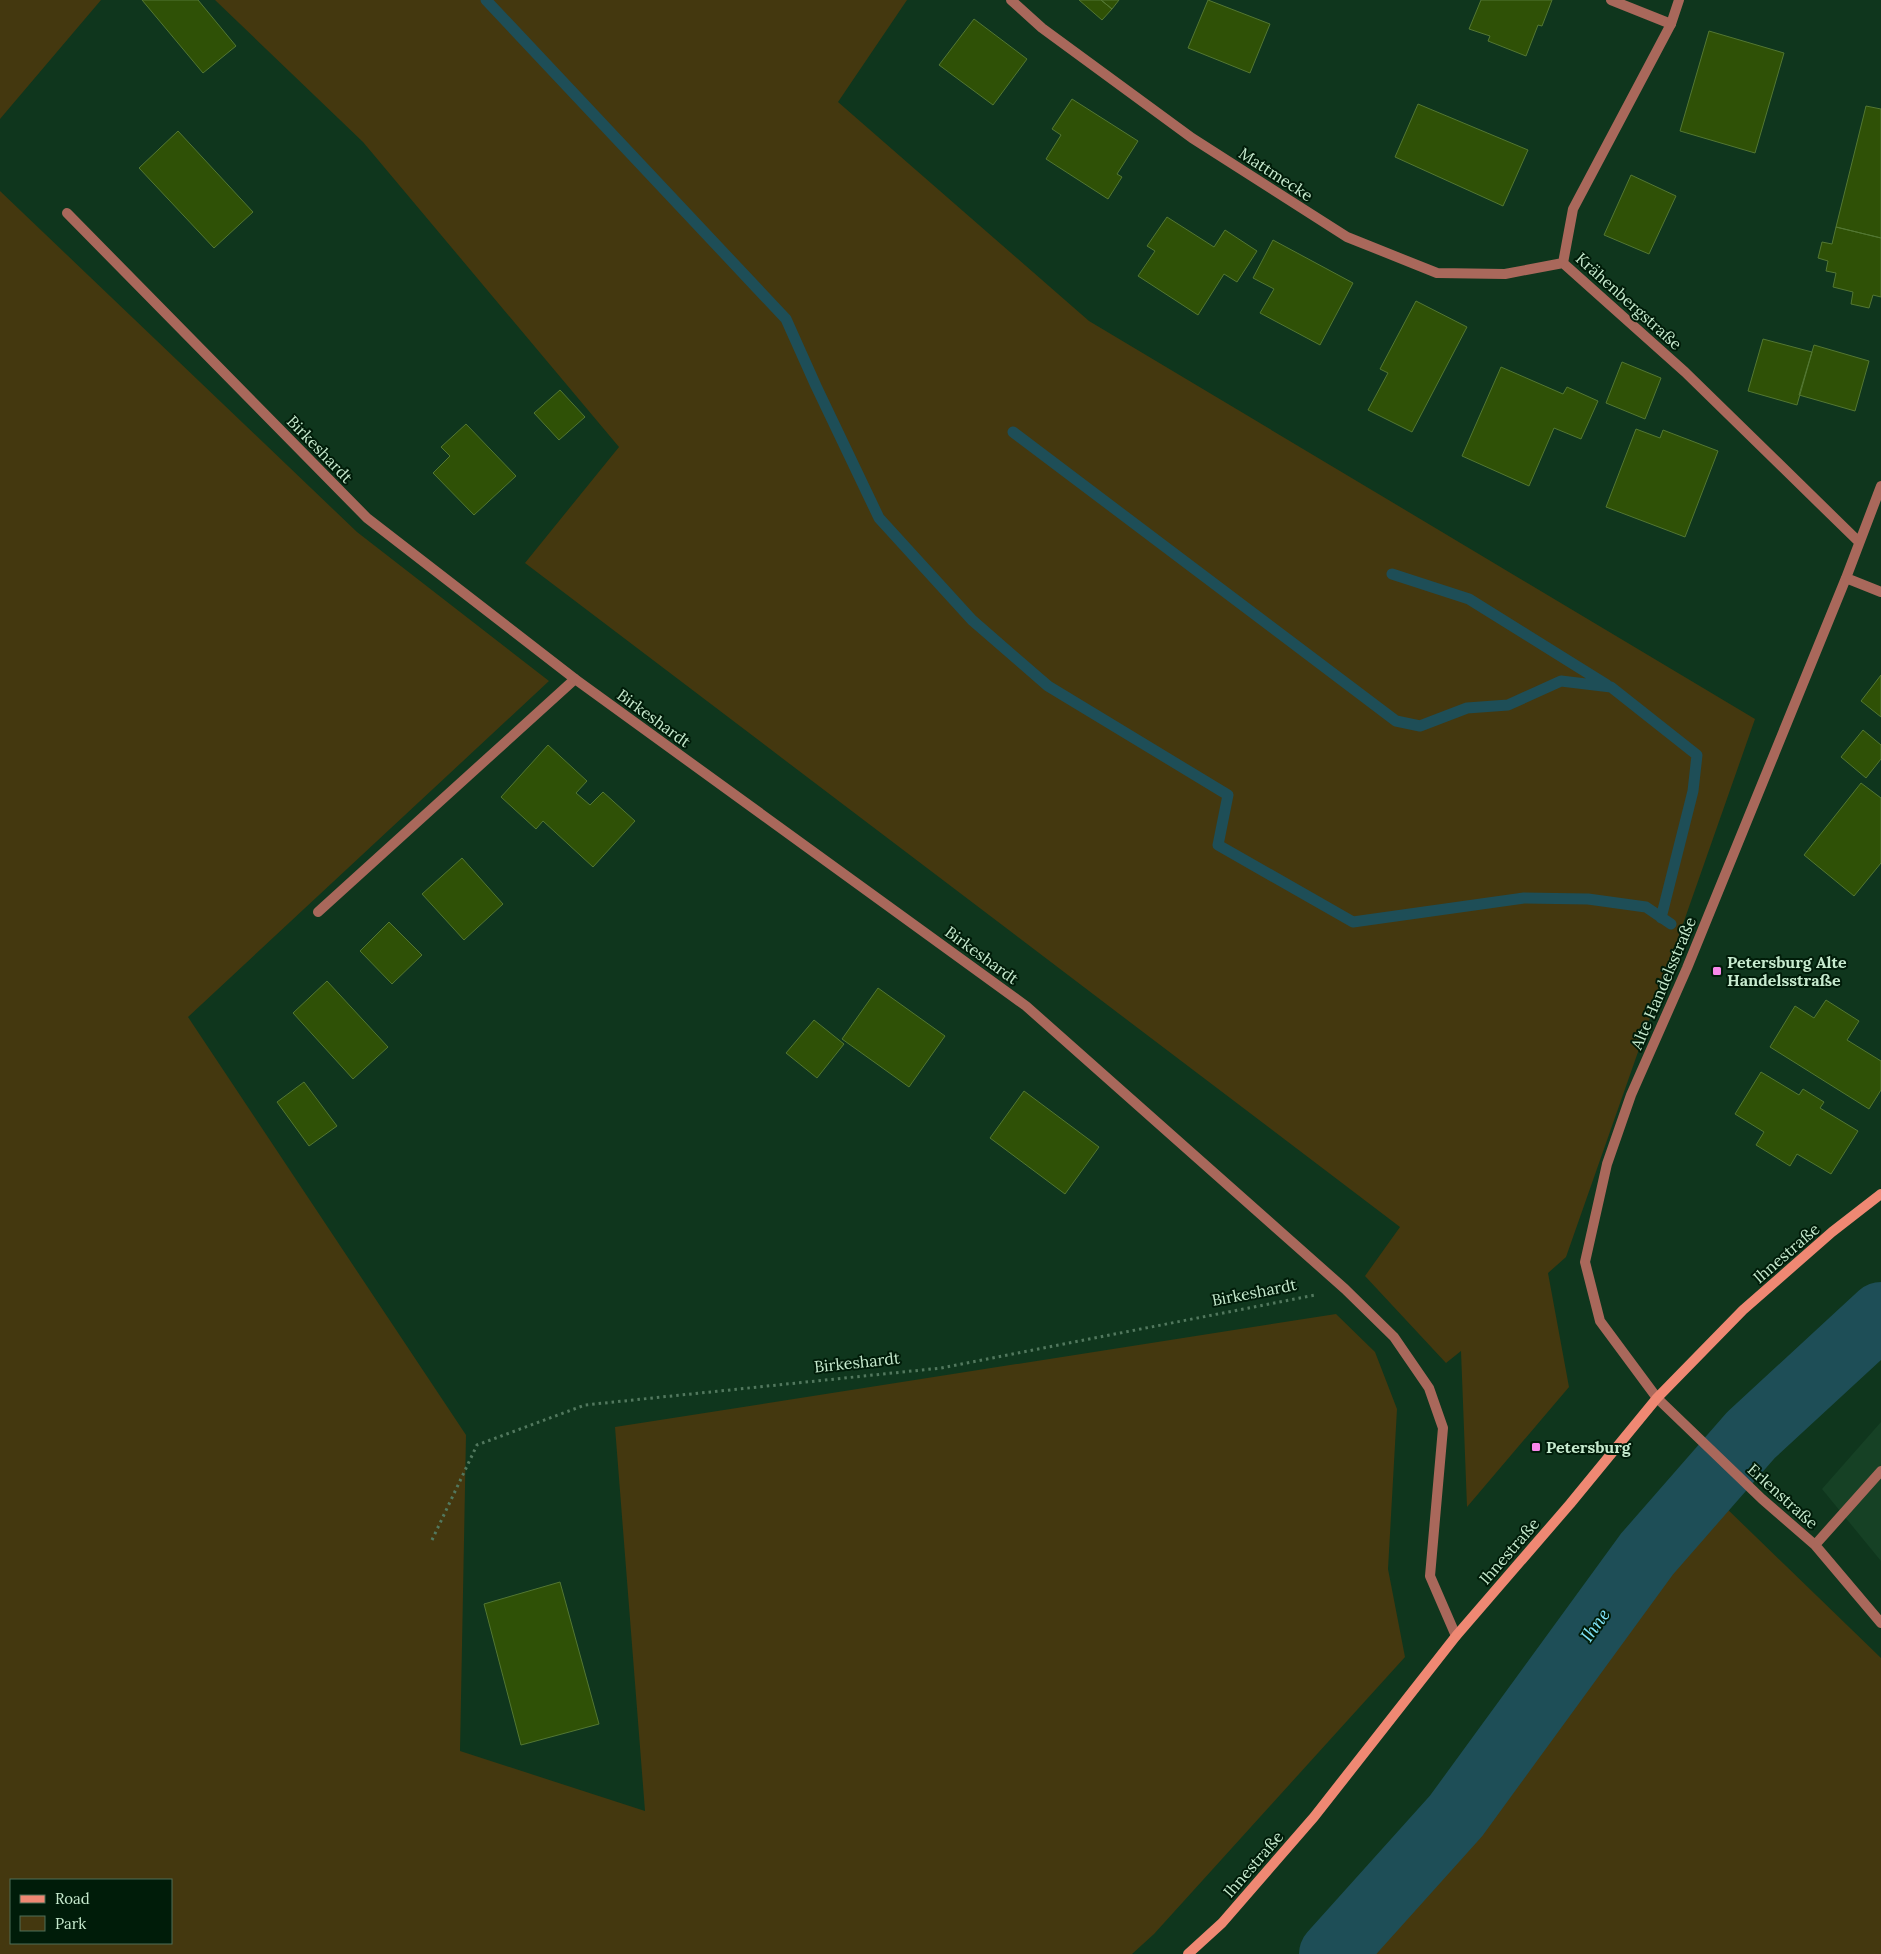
<svg xmlns="http://www.w3.org/2000/svg" width="1881" height="1954" viewBox="0 0 1881 1954" font-family="Lora,serif">
  <style>
    .built { fill: #164125 }
    .green { fill: #44380f; fill-rule: evenodd }
    .lines { fill: none; stroke-linecap: round; stroke-linejoin: round }
    .stream { stroke: #1e4e57; stroke-width: 11 }
    .river { stroke: #1e4e57; stroke-width: 66 }
    .building { fill: #2f5106; stroke: #537733 }
    .path { stroke: #52785e; stroke-width: 3; stroke-dasharray: 2.5 4; stroke-linecap: butt }
    .lane { stroke: #a9685b; stroke-width: 10 }
    .street { stroke: #a9685b; stroke-width: 10 }
    .secondary { stroke: #ef8873; stroke-width: 10 }
    .poi-dot { fill: #f888ea; stroke: #001c09; stroke-width: 2 }
    .labels { text-anchor: middle; dominant-baseline: central; stroke-width: 4; stroke-linejoin: round; paint-order: stroke }
    .street-label { font-size: 16px; fill: #c6eace; stroke: #001c09 }
    .poi-label { font-size: 16px; font-weight: bold; fill: #c6eace; stroke: #001c09; text-anchor: start }
    .water-label { font-size: 18px; font-style: italic; fill: #81e5f9; stroke: #001c09 }
  </style>
  <rect width="100%" height="100%" fill="#0f361d"/>
  <!-- built -->
  <path class="built" d="M1881 1422V1561L1822 1489Z"/>
  <!-- green -->
  <path class="green" d="M0 0H101L0 119Z
    M215 0H907L838 102 1089 321 1755 719 1566 1257 1548 1273 1569 1387 1467 1507 1461 1351 1446 1363 1365 1276 1400 1227 525 563 619 447 363 142Z
    M0 191 357 532 549 681 188 1017 466 1435 460 1751 645 1811 615 1427 1336 1314 1375 1352 1397 1409 1388 1569 1405 1657 1154 1934 1132 1954H0ZM11 1880H171V1943H11Z
    M1722 1504 1881 1658V1954H1364L1384 1934Z"/>
  <g class="lines">
    <!-- stream -->
    <path class="stream" d="M486 0 786 319 816 386 879 518 972 620 1048 686 1228 795 1218 845 1353 922 1524 898 1588 899 1646 907 1671 924
      M1013 432 1396 721 1420 726 1467 708 1508 705 1561 681 1611 687 1697 755 1693 791 1661 918
      M1392 574 1469 599 1607 685"/>
    <!-- river -->
    <path class="river" d="M1332 1954 1456 1816 1647 1554 1751 1435 1881 1315"/>
  </g>
  <!-- building -->
  <path class="building" d="M142 0H198L236 46 203 73Z
    M1079 0H1101L1112 9 1102 20Z
    M1101 0H1119L1112 9Z
    M1208 0 1270 24 1250 73 1188 48Z
    M1481 0H1552L1542 26 1538 25 1526 56 1488 41 1490 36 1469 29Z
    M974 19 1027 59 993 105 939 65Z
    M1709 31 1784 53 1755 153 1680 131Z
    M1072 99 1138 141 1117 174 1122 177 1108 199 1046 159 1061 135 1052 129Z
    M1418 104 1528 150 1503 206 1395 157Z
    M1866 106 1881 109V238L1836 227Z
    M178 131 253 212 214 248 139 168Z
    M1631 175 1676 196 1649 254 1604 235Z
    M1167 217 1214 247 1225 230 1257 251 1237 282 1224 274 1198 315 1138 276 1155 251 1147 246Z
    M1836 227 1881 238V297L1873 295 1869 308 1851 304 1853 292 1833 287 1836 273 1826 271 1828 261 1818 258 1822 242 1832 244Z
    M1273 240 1353 283 1320 345 1260 313 1274 289 1253 278Z
    M1416 301 1467 327 1412 432 1368 410 1388 373 1380 369Z
    M1763 339 1812 352 1797 405 1748 391Z
    M1814 345 1869 361 1855 411 1799 395Z
    M1622 362 1661 378 1645 419 1606 403Z
    M1501 367 1563 394 1567 387 1598 401 1581 439 1554 428 1529 486 1462 456Z
    M560 390 585 417 559 440 534 413Z
    M466 424 516 476 474 515 433 473 450 456 441 447Z
    M1636 429 1660 438 1663 430 1718 451 1685 537 1606 507Z
    M1881 675V717L1861 701Z
    M1863 730 1881 745V759L1866 778 1841 757Z
    M548 745 587 781 576 793 590 805 603 792 635 821 593 867 543 821 536 829 501 797Z
    M1861 783 1881 798V863L1854 896 1804 855Z
    M462 858 503 904 464 940 422 894Z
    M389 922 422 955 392 984 360 951Z
    M327 981 388 1047 353 1079 293 1013Z
    M878 988 945 1036 909 1087 842 1039Z
    M1826 1000 1859 1021 1847 1040 1881 1061V1090L1869 1109 1770 1047 1795 1006 1814 1018Z
    M814 1020 844 1044 817 1078 786 1053Z
    M1761 1072 1799 1095 1803 1089 1824 1102 1820 1108 1858 1131 1831 1174 1797 1154 1790 1166 1756 1145 1764 1132 1735 1114Z
    M304 1082 337 1126 309 1146 277 1102Z
    M1024 1091 1099 1147 1065 1194 990 1138Z
    M560 1582 599 1724 521 1745 484 1604Z"/>
  <g class="lines">
    <!-- path -->
    <path class="path" d="M432 1540 477 1445 585 1405 941 1368 1315 1295"/>
    <!-- lane -->
    <path class="lane" d="M1611 0 1671 24
      M318 912 575 679"/>
    <!-- street -->
    <path class="street" d="M1011 0 1042 28 1192 138 1347 237 1437 273 1505 274 1563 263
      M1679 0 1671 24 1573 209 1563 263 1685 372 1859 542
      M67 213 367 518 575 679 1026 1006 1345 1289 1394 1337 1429 1388 1443 1428 1430 1576 1456 1636
      M1881 486 1846 578 1687 968 1631 1095 1607 1164 1585 1262 1600 1321 1657 1398 1762 1499 1815 1545 1881 1623
      M1846 578 1881 592
      M1815 1545 1881 1471"/>
    <!-- secondary -->
    <path class="secondary" d="M1188 1954 1222 1923 1314 1817 1456 1636 1570 1504 1657 1398 1743 1310 1832 1232 1881 1194"/>
  </g>
  <!-- markers -->
  <g class="poi-dot">
    <rect x="1712" y="966" width="10" height="10" rx="2.5"/>
    <rect x="1531" y="1442" width="10" height="10" rx="2.5"/>
  </g>
  <g class="labels">
    <!-- street labels -->
    <g class="street-label">
      <text transform="translate(1276 174) rotate(33)">Mattmecke</text>
      <text transform="translate(1629 301) rotate(42)">Krähenbergstraße</text>
      <text transform="translate(320 449) rotate(46)">Birkeshardt</text>
      <text transform="translate(654 718) rotate(36)">Birkeshardt</text>
      <text transform="translate(982 955) rotate(36)">Birkeshardt</text>
      <text transform="translate(1663 983) rotate(-67)">Alte Handelsstraße</text>
      <text transform="translate(1786 1253) rotate(-41)">Ihnestraße</text>
      <text transform="translate(1254 1292) rotate(-11)">Birkeshardt</text>
      <text transform="translate(857 1362) rotate(-6)">Birkeshardt</text>
      <text transform="translate(1783 1496) rotate(42)">Erlenstraße</text>
      <text transform="translate(1509 1551) rotate(-49)">Ihnestraße</text>
      <text transform="translate(1253 1864) rotate(-49)">Ihnestraße</text>
    </g>
    <!-- poi labels -->
    <g class="poi-label">
      <text x="1727" y="962">Petersburg Alte<tspan x="1727" dy="18">Handelsstraße</tspan></text>
      <text x="1546" y="1447">Petersburg</text>
    </g>
    <!-- water labels -->
    <g class="water-label">
      <text transform="translate(1595 1625) rotate(-54)">Ihne</text>
    </g>
  </g>
  <!-- legend -->
  <rect x="10" y="1879" width="162" height="65" fill="#001c09" stroke="#4f6e58"/>
  <rect x="20" y="1895" width="25" height="8" fill="#ef8873" stroke="#4f6e58"/>
  <text x="55" y="1904" font-size="15" fill="#c6eace">Road</text>
  <rect x="20" y="1916" width="25" height="15" fill="#44380f" stroke="#4f6e58"/>
  <text x="55" y="1929" font-size="15" fill="#c6eace">Park</text>
</svg>
